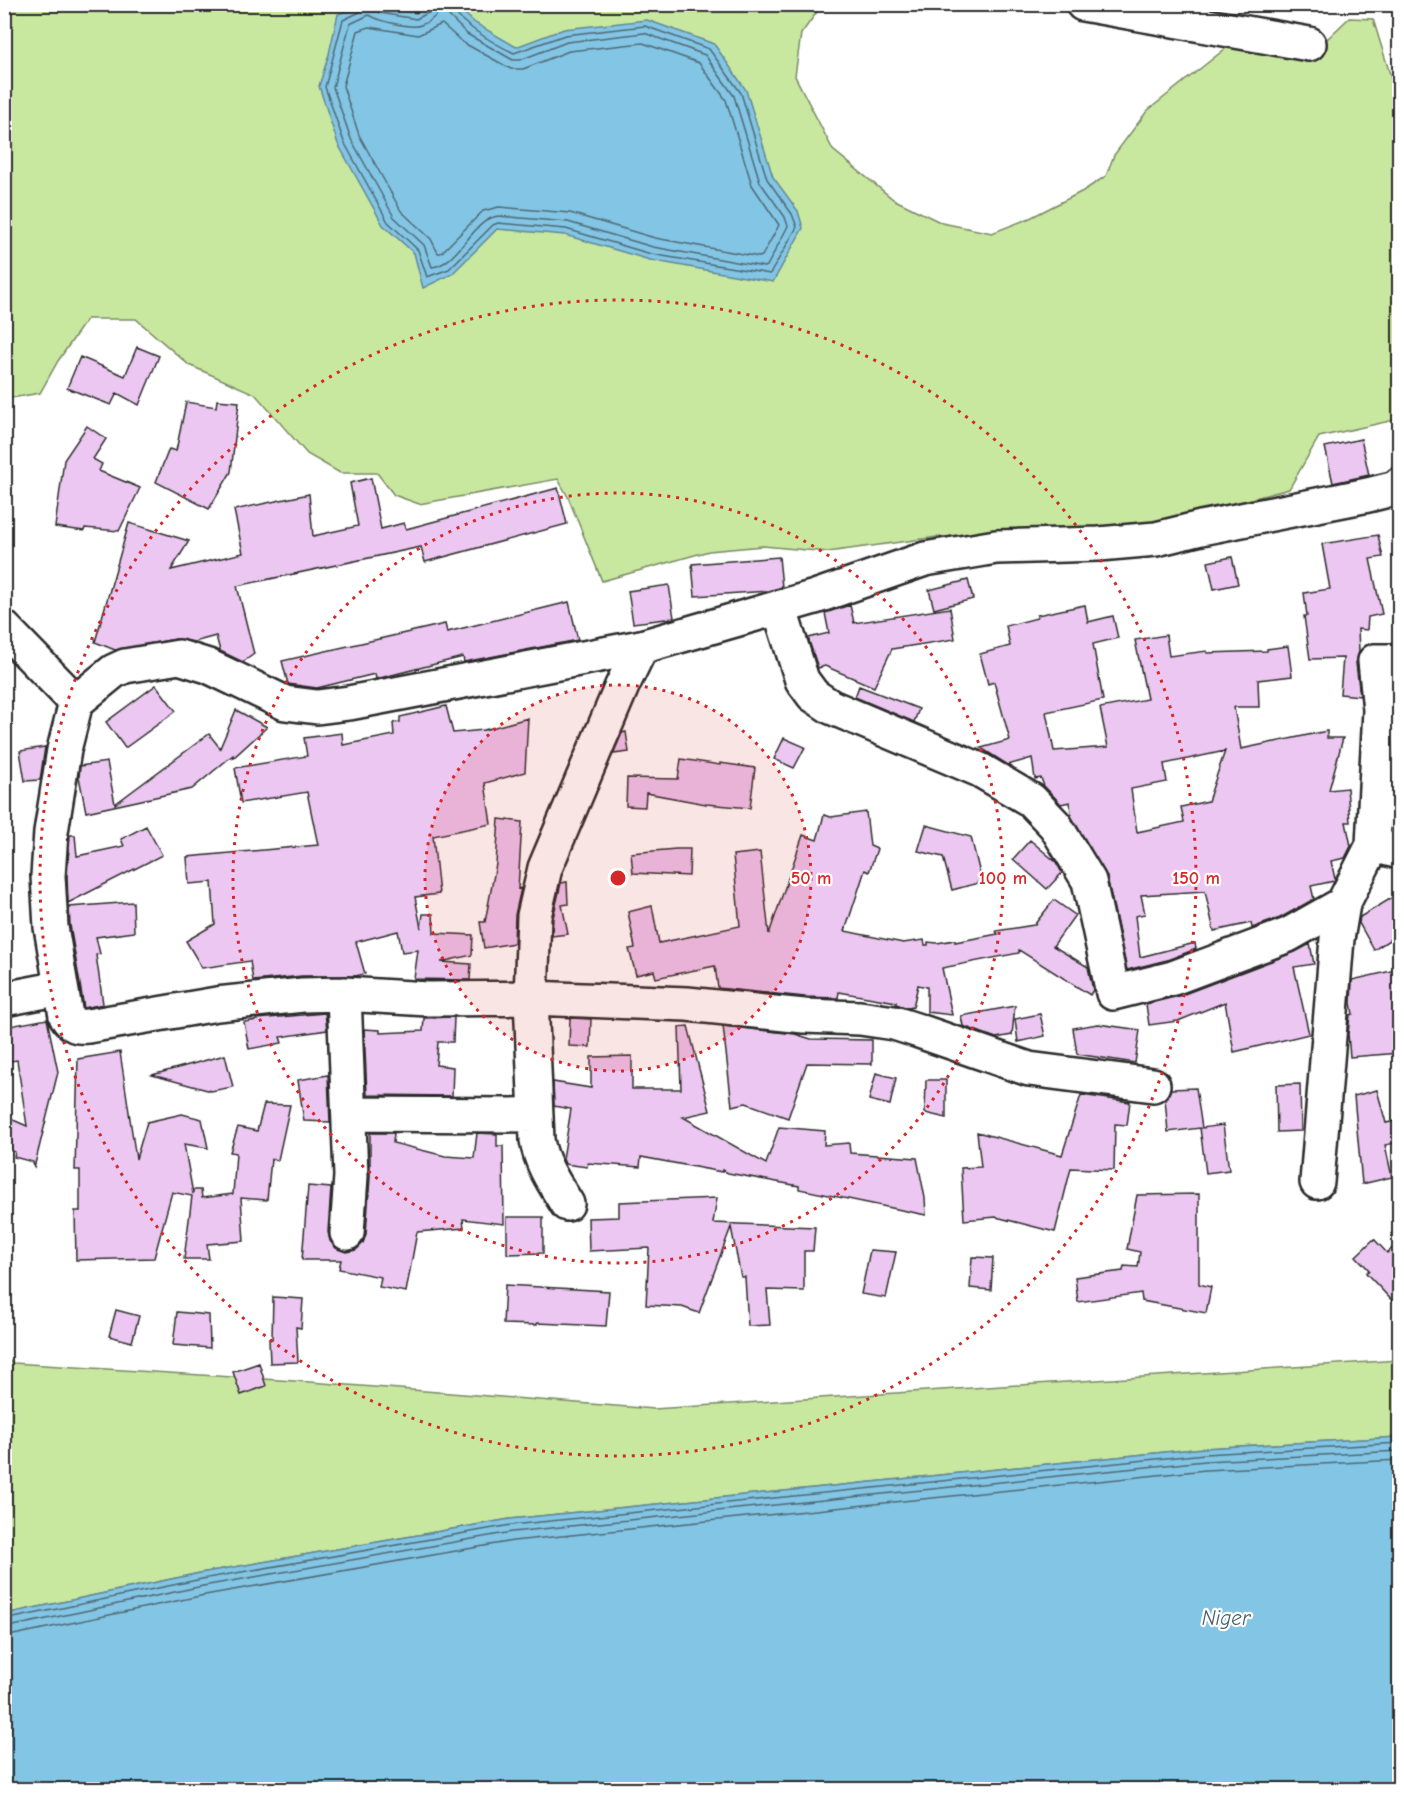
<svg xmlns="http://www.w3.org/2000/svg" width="1404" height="1794" viewBox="0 0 1404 1794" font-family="'Comic Neue',sans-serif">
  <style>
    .green { fill: #c8e79f; stroke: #7a8965; stroke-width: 1.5 }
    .water { fill: #83c5e4; stroke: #60879a; stroke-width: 1.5 }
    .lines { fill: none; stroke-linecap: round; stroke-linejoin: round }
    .shore { stroke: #4e6975; stroke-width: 1.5 }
    .building { fill: #ecc7f1; stroke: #2b2b2b; stroke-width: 1.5; fill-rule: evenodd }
    .minor-casing { stroke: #2b2b2b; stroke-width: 38 }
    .minor { stroke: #fff; stroke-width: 33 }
    .ring { fill: none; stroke: #d62828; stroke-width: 3; stroke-dasharray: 3 6 }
    .labels { text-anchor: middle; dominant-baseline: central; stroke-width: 4.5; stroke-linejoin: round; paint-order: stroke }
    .water-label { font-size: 21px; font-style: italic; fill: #4a616c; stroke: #fff }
    .centre { fill: #d62828; stroke: #fff; stroke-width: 3 }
    .ring-label { font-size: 18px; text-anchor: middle; font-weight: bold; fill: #d62828; stroke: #fff; stroke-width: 4.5; stroke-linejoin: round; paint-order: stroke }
  </style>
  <rect width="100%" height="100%" fill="#fff"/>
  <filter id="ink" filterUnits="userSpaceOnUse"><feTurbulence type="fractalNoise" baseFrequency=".0167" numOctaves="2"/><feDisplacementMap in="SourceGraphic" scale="12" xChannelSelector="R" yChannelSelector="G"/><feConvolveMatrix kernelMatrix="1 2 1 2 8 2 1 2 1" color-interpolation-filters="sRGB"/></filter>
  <g filter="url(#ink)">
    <!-- green -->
    <path class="green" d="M5 5H822L801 34 795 76 833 150 893 199 942 223 992 233 1030 218 1083 191 1106 176 1114 155 1147 111 1250 29 1327 39 1349 18 1373 19 1399 103V419L1319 437 1289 489 1104 538 937 537 828 552 763 546 709 551 602 581 568 497 558 479 419 504 394 495 377 473H340L307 454 255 394 189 365 136 319H87L58 361 40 393 5 399Z
      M4 1358 13 1363 310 1382 654 1409 1399 1360V1437L1204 1448 510 1519 200 1573 5 1614Z"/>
    <!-- water -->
    <path class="water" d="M364 5 416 13 431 5H455L475 23 516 47 564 29 647 20 714 44 746 90 773 177 798 211 803 228 773 282 650 260 565 235 497 229 452 274 423 288 414 253 383 225 338 144 319 86 329 54 338 14Z
      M1399 1437V1789H5V1614L200 1573 510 1519 1204 1448Z"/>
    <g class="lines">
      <!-- shore -->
      <path class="shore" d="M363 4 360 12 343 20 325 87 344 142 388 222 418 250 427 277 449 269 493 225 498 223 566 229 651 254 770 274 797 227 792 214 767 179 741 93 709 49 645 26 565 35 514 53C499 46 453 21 451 4
        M375 4 376 10 380 13 416 19 430 12 432 4
        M440 10 444 11 467 34 513 60H520L567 42 644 33 705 55 734 96 760 182 785 217 788 226 767 266 764 267 653 247 568 222 498 216C473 219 458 265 432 267L424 245 394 217 351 139 333 87 350 24 369 15C378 21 411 29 421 25 429 22 436 17 440 10Z
        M442 24 462 42 511 69H523L569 51 643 43 699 63 726 100 752 185 779 225 762 256 759 257 655 238 570 213 499 207 483 211 441 253H438L431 239 401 211 359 135 343 86 358 31 369 27 418 35Z
        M4 1620 202 1579 511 1525 1205 1454 1400 1443
        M4 1628 203 1586 512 1532 1205 1461 1400 1451
        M4 1637 205 1595 513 1541 1206 1470 1400 1460"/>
    </g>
    <!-- building -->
    <path class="building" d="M137 347 159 356 139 405 117 393 111 405 67 388 80 357 125 376Z
      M217 400 239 402 231 472 209 509 156 482 169 449 176 451 186 402 216 407Z
      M87 426 106 439 93 459 102 464 99 471 140 488 119 531 85 528 84 531 55 527 64 460Z
      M1361 439 1369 475 1333 483 1325 447Z
      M371 478 381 529 404 523 406 529 558 488 567 524 425 562 421 547 237 586 254 654 243 662 220 651 216 636 194 642 176 639 115 650 95 642 129 523 189 541 171 570 243 553 234 510 309 494 313 536 358 526 350 483Z
      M1378 535 1383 557 1370 559 1382 614 1368 617 1367 630 1358 629 1359 652 1356 663 1360 696 1340 694 1343 658 1310 659 1304 616H1307L1304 593 1330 589 1322 544Z
      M779 557 782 587 769 591 695 596 692 564Z
      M1232 557 1238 584 1214 589 1208 562Z
      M968 580 973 599 934 609 929 590Z
      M669 585 674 618 633 623 628 591Z
      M569 602 578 640 464 662 463 657 376 679 375 674 317 688 288 684 282 661 445 624 447 632Z
      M850 605 854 623 950 608 955 639 892 649 874 687 825 666 818 668 808 638 829 633 825 613Z
      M1085 605 1088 622 1113 616 1118 638 1093 644 1103 700 1046 712 1054 751 1108 747 1100 708 1147 699 1135 640 1166 635 1169 656 1207 651V653L1267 651V649L1288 646 1292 676 1258 680 1259 707H1234L1241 749 1327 731V738H1343L1329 790 1347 788 1350 822H1346L1351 846 1345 858 1331 861 1335 879 1334 881 1311 886 1314 899 1280 918 1252 928 1251 923 1214 931 1205 891 1141 895 1145 914 1135 916 1140 957 1195 943 1196 949 1167 960 1127 970 1107 877 1071 816 1070 802 1061 804 1044 786 1041 778 1035 779 1032 758 1008 765 981 748 1010 740 994 682 988 684 980 654 1010 646 1006 626 1037 618V615ZM1225 751 1208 801 1181 807 1184 822 1137 832 1131 789 1167 782 1164 764Z
      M156 685 176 711 125 748 106 722Z
      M859 686 919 709 914 722 855 697Z
      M446 706 453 733 484 730 528 718 525 772 485 783 491 824 433 836 439 894 415 897 421 928 423 914H433L434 933 473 935 472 955 441 962 471 964 470 980 414 979 418 950 402 952 398 931 356 942 365 974 355 976H302L253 981 250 961 202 968 186 941 215 924 212 882 189 884 187 857 318 845 307 792 241 803 235 768 307 756 304 738 342 733 343 745 394 735 393 723 400 722V717Z
      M236 710 267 727 233 758V755L192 789 86 812 79 777 80 766 107 762 115 804 209 734 220 748Z
      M626 732 629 752 613 754 622 733Z
      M784 738 805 747 794 768 774 759Z
      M45 747 40 780 25 781 20 751Z
      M681 759 720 765V763L755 768 750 808 706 804 646 793 645 807 626 806 627 778 678 779Z
      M866 812 870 846 877 849 869 872 865 870 845 931 903 943 924 940 925 945H928V942L937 943 955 940V942L998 934 996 931 1034 925 1054 900 1075 915 1053 946 1088 967 1093 990 1090 995 1019 950V953L942 968 952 1015 927 1012V987L918 985 913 1007 908 1008 896 1004V1002L839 992 838 998 805 997 718 988 715 966 656 978 654 971 636 975 629 949 635 948 628 912 652 906 659 943 740 926 733 855 760 852 769 934 803 835 817 840 824 815 831 817Z
      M499 819 522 822 518 889 521 888 515 915 514 943 484 948 480 922H485L496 864Z
      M926 825 971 837 982 882 952 890 943 857 918 851Z
      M146 826 162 855 68 903 67 876 70 835H75L77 856 124 846 121 839Z
      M1030 840 1056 862 1062 873 1047 889 1013 859Z
      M676 849H690L689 876 633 873 631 853Z
      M567 882 568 904 562 905 568 934 552 936 553 918 561 883Z
      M1400 893V933L1374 950 1359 923 1360 917Z
      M133 902 134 932 96 937 100 954 96 955 103 1004 84 1008 70 925 69 907Z
      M1310 944 1314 964 1294 967 1309 1034 1234 1052 1225 1002 1178 1021 1149 1025 1146 1004 1179 996 1295 952Z
      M1400 969V1053L1350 1057 1348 1034 1350 1015 1353 1014 1351 1003 1352 980Z
      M1015 1006 1012 1035 996 1038 963 1026 961 1016Z
      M325 1013 327 1030 280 1037 282 1043 249 1049 244 1022 257 1020V1019Z
      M1040 1014 1045 1036 1018 1042 1015 1019Z
      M454 1017 453 1042H438L436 1065 453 1067 452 1096 367 1095 364 1029 380 1030V1033L423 1031 424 1018Z
      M570 1018 591 1019 590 1047 569 1046Z
      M47 1019 58 1072 34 1168 33 1162 14 1157 15 1152 4 1148V1116L27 1126 17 1060 4 1062V1027Z
      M1098 1024 1140 1030 1135 1063 1077 1054 1073 1028Z
      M688 1026 710 1111 683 1117 766 1164 779 1127 825 1131 824 1145 849 1143 850 1153 917 1158 925 1198 926 1215 799 1189V1186L728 1173 722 1170V1172L641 1157 640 1167 588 1163 587 1167 565 1164 563 1159 571 1109 554 1106 553 1082 591 1088V1057L632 1056V1089H681L679 1027Z
      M723 1026 795 1034 811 1039 872 1040V1064L807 1063 788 1118 746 1103 732 1106Z
      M120 1052 136 1159 147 1122 182 1114 202 1119 208 1148 184 1144 193 1194V1190H201L202 1198 233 1194 236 1153 230 1152 238 1127 257 1131 264 1104 290 1105 278 1160 271 1159 267 1200 241 1198 244 1241 207 1244 209 1259H184L192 1196 172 1192 154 1258 76 1260 75 1211H80V1170H75L78 1059Z
      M225 1055 233 1087 211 1091 152 1075Z
      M876 1073 896 1078 890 1105 869 1100Z
      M328 1075 330 1122 304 1121 298 1080Z
      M926 1080H946V1118L925 1113Z
      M1300 1084 1301 1131 1277 1132 1276 1085Z
      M1196 1088 1202 1128 1223 1125 1229 1170 1206 1173 1200 1128 1168 1132 1165 1099 1171 1089Z
      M1377 1090 1386 1123 1400 1120V1142L1385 1145 1392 1177 1362 1184 1354 1096Z
      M1081 1095 1130 1102 1127 1125 1115 1124 1114 1170 1071 1168 1055 1232 996 1217 964 1220 961 1168 981 1167 977 1132 1062 1155Z
      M370 1133H394L393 1143 445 1156 474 1158 477 1133 497 1134V1146H503L504 1224 463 1219 464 1228 417 1232 406 1292 379 1287 381 1277 339 1269 341 1260H302L308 1186 331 1188 328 1232 330 1241 336 1248 346 1252 356 1250 363 1243 366 1234 370 1177Z
      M1199 1194V1284L1211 1287 1206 1313 1142 1301 1141 1293 1078 1302 1075 1277 1123 1271 1124 1266 1138 1267 1140 1252 1127 1249 1137 1195Z
      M717 1198 713 1223 815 1227 813 1251H804V1291L767 1290 770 1325 748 1326 745 1277H741L731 1227 699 1313 682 1307 646 1305 649 1248 589 1251 588 1218 619 1217V1202Z
      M507 1217H543V1253L507 1254Z
      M1374 1239 1387 1253 1400 1241V1309L1366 1273 1369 1270 1356 1256Z
      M870 1250 896 1252 886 1298 861 1294Z
      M972 1257 993 1258 991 1290 970 1288Z
      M505 1285 609 1291 606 1326 537 1323V1325L503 1324Z
      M273 1297 303 1299 301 1328 296 1327 298 1362 270 1363 269 1339H272Z
      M116 1310 139 1316 132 1342 109 1336Z
      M177 1312 209 1315 210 1348 173 1345Z
      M259 1363 266 1386 241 1395 233 1372Z"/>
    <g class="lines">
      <defs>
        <path id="minor" d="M1083 4 1309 44
          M779 607 802 680 813 695 831 707 980 770 1031 800 1055 825 1089 881 1113 993 1173 978 1288 935 1343 904
          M4 628 76 702
          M641 647 349 703 317 707 285 703 208 666 179 657 125 666 114 671 76 702 64 750 51 832 48 876 51 927 66 1016C72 1026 77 1027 88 1026L217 1004 303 995 344 994 428 999 531 998 534 916 545 868 622 686 641 647 815 597 925 559 996 547 1099 544 1156 539 1201 528 1368 495 1396 488 1400 484
          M1373 845 1400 852
          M344 994 351 1176 347 1233
          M4 999 61 988
          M349 1114 536 1115
          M1317 1182 1337 939 1343 904 1373 845 1380 710 1375 661H1400
          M567 1204C554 1183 541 1164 537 1140L531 998 687 1004 804 1016 860 1018 894 1023 919 1031 1029 1069 1153 1085"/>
      </defs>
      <!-- minor casing -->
      <use href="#minor" class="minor-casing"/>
      <!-- minor -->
      <use href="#minor" class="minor"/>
    </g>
  </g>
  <!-- distance rings -->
  <circle cx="618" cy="878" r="193" fill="#d62828" fill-opacity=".12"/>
  <g class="ring">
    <circle cx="618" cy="878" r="193"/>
    <circle cx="618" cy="878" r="385"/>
    <circle cx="618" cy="878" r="578"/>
  </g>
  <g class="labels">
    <!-- water labels -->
    <g class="water-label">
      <text x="1226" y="1618">Niger</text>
    </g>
  </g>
  <circle cx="618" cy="878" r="9" class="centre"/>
  <g class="ring-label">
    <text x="811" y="884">50 m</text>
    <text x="1003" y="884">100 m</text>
    <text x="1196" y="884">150 m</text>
  </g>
  <!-- margin -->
  <rect width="1404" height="1794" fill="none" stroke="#fff" stroke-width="24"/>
  <rect x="12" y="12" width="1380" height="1770" fill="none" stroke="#2b2b2b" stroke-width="2" filter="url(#ink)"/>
</svg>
